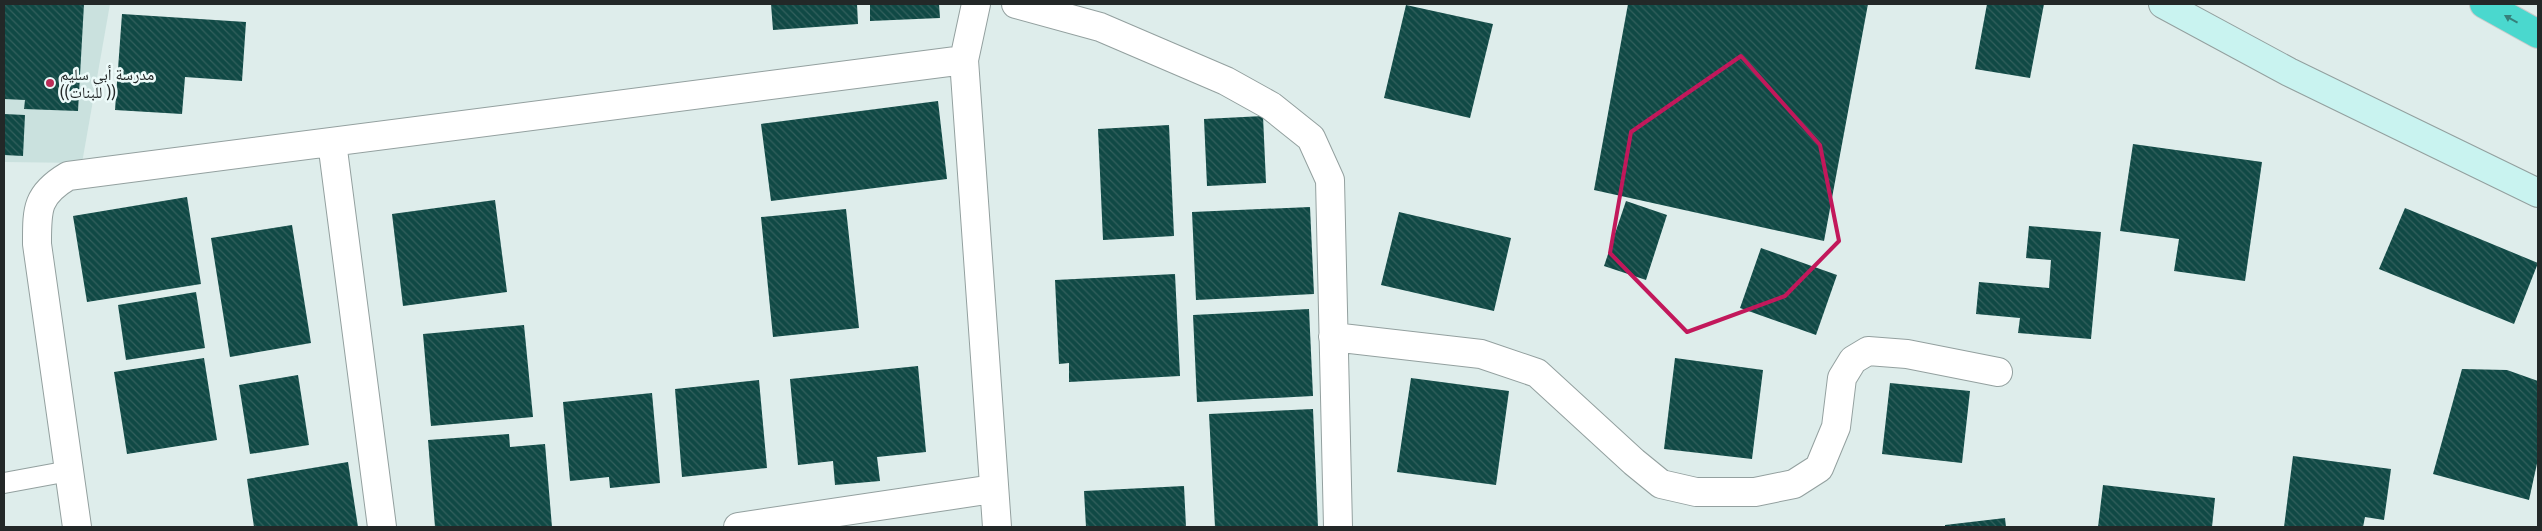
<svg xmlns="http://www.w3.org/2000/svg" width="2542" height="531" viewBox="0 0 2542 531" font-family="'Fira Sans Condensed','Noto Naskh Arabic',sans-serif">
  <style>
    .built { fill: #cae1de }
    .building { fill: url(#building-back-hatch) }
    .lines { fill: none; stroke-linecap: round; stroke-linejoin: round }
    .lane-casing { stroke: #93a09f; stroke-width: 22 }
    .street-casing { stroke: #93a09f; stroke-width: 30 }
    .secondary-casing { stroke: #93a09f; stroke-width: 30 }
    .highway-casing { stroke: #cacbcb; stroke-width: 30 }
    .lane { stroke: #fff; stroke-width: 20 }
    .street { stroke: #fff; stroke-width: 28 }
    .secondary { stroke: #c9f3f0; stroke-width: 28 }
    .highway { stroke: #4ad8ce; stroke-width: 28 }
    .oneway { fill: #36807b }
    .marked { fill: none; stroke: #c2185b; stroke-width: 4; stroke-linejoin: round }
    .poi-dot { fill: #bb2c57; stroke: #ecfaf9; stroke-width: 2 }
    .labels { text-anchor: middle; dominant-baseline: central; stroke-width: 5; stroke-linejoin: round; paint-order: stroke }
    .poi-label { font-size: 16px; fill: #232828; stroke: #ecfaf9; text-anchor: start }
  </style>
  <defs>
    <pattern id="building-back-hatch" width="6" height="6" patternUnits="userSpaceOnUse" patternTransform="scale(1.25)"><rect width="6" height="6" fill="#104945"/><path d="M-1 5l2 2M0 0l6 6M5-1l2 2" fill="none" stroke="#33605d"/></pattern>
  </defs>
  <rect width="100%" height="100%" fill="#deedeb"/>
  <!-- built -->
  <path class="built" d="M4 4H110L82 163 4 162Z"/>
  <!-- building -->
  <path class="building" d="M4 4H84L78 111 24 109 25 100 4 99Z
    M771 4H857L858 24 773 30Z
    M870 4H939L940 18 870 21Z
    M1628 4H1868L1824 241 1594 190Z
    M1987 4H2044L2030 78 1975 69Z
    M1406 5 1493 24 1470 118 1384 98Z
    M122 14 246 22 242 81 185 77 182 114 115 110Z
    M938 101 947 179 771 201 761 124Z
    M4 114 25 115 23 156 4 155Z
    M1263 116 1266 183 1207 186 1204 119Z
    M1169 125 1174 236 1103 240 1098 129Z
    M2133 144 2262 162 2245 281 2174 271 2179 239 2120 231Z
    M187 197 201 284 87 302 73 216Z
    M495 200 507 292 403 306 392 214Z
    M1626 201 1667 215 1646 280 1604 266Z
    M1310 207 1314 294 1196 300 1192 212Z
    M2405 208 2538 263 2514 324 2379 269Z
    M846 209 859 328 773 337 761 217Z
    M1399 212 1511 238 1494 311 1381 285Z
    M292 225 311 343 230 357 211 238Z
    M2029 226 2101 232 2091 339 2018 333 2020 318 1976 314 1979 282 2049 288 2051 260 2026 258Z
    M1761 248 1837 275 1816 335 1740 308Z
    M1175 274 1180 376 1069 382V363L1059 364 1055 280Z
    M196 292 205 348 126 360 118 305Z
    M1309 309 1313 396 1197 402 1193 315Z
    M524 325 533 417 431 426 423 334Z
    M204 358 217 440 127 454 114 372Z
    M1675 358 1763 370 1752 459 1664 449Z
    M918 366 926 452 877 457 880 481 835 485 833 461 798 465 790 379Z
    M2462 369 2507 370 2538 381V459L2529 500 2433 474Z
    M298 375 309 445 250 454 239 385Z
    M1411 378 1509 391 1496 485 1397 472Z
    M759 380 767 468 682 477 675 389Z
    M1890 383 1970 391 1962 463 1882 454Z
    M652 393 660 483 610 488 609 477 570 481 563 402Z
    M1313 409 1318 527H1215L1209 414Z
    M509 434 510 447 545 444 552 527H435L428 440Z
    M2293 456 2391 469 2384 520 2365 517 2363 527H2284Z
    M348 462 358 527H254L247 479Z
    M2103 485 2215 498 2212 527H2098Z
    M1184 486 1186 527H1086L1084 491Z
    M2005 518 2006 527H1945V525Z"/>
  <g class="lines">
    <defs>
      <path id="lane" d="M4 483 69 471"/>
      <path id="street" d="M976 4 964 60 997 527
        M1016 4 1100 27 1226 81 1271 106 1311 138 1330 180 1338 527
        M332 142 382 527
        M1333 337 1481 354 1537 373 1634 462 1661 484 1696 492H1755L1794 484 1819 468 1836 427 1842 378 1853 360 1868 351 1907 354 1998 372
        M77 527 37 244C37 210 36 195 68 176L964 60
        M738 527 993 489"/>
      <path id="secondary" d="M2163 4 2289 72 2538 193"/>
      <path id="highway" d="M2484 4 2538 34"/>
    </defs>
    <!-- lane casing -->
    <use href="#lane" class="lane-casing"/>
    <!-- street casing -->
    <use href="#street" class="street-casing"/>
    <!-- secondary casing -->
    <use href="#secondary" class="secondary-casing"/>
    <!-- highway casing -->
    <use href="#highway" class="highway-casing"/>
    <!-- lane -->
    <use href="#lane" class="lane"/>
    <!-- street -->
    <use href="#street" class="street"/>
    <!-- secondary -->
    <use href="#secondary" class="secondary"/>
    <!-- highway -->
    <use href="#highway" class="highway"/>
  </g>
  <!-- one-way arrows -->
  <defs><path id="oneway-solid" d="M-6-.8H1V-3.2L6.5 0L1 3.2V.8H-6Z" transform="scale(1.25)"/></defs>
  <use class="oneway" href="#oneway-solid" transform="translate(2511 19) rotate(-151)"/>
  <!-- marked area -->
  <path class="marked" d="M1741 56 1820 145 1839 241 1785 296 1687 332 1610 253 1631 132Z"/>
  <!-- markers -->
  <circle class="poi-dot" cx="50" cy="83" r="5"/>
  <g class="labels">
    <!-- poi labels -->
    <g class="poi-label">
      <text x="60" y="74">مدرسة أبي سليم<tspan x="60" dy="18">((للبنات ))</tspan></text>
    </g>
  </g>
  <!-- border -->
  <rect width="2542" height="531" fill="none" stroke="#232828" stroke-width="10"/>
</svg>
